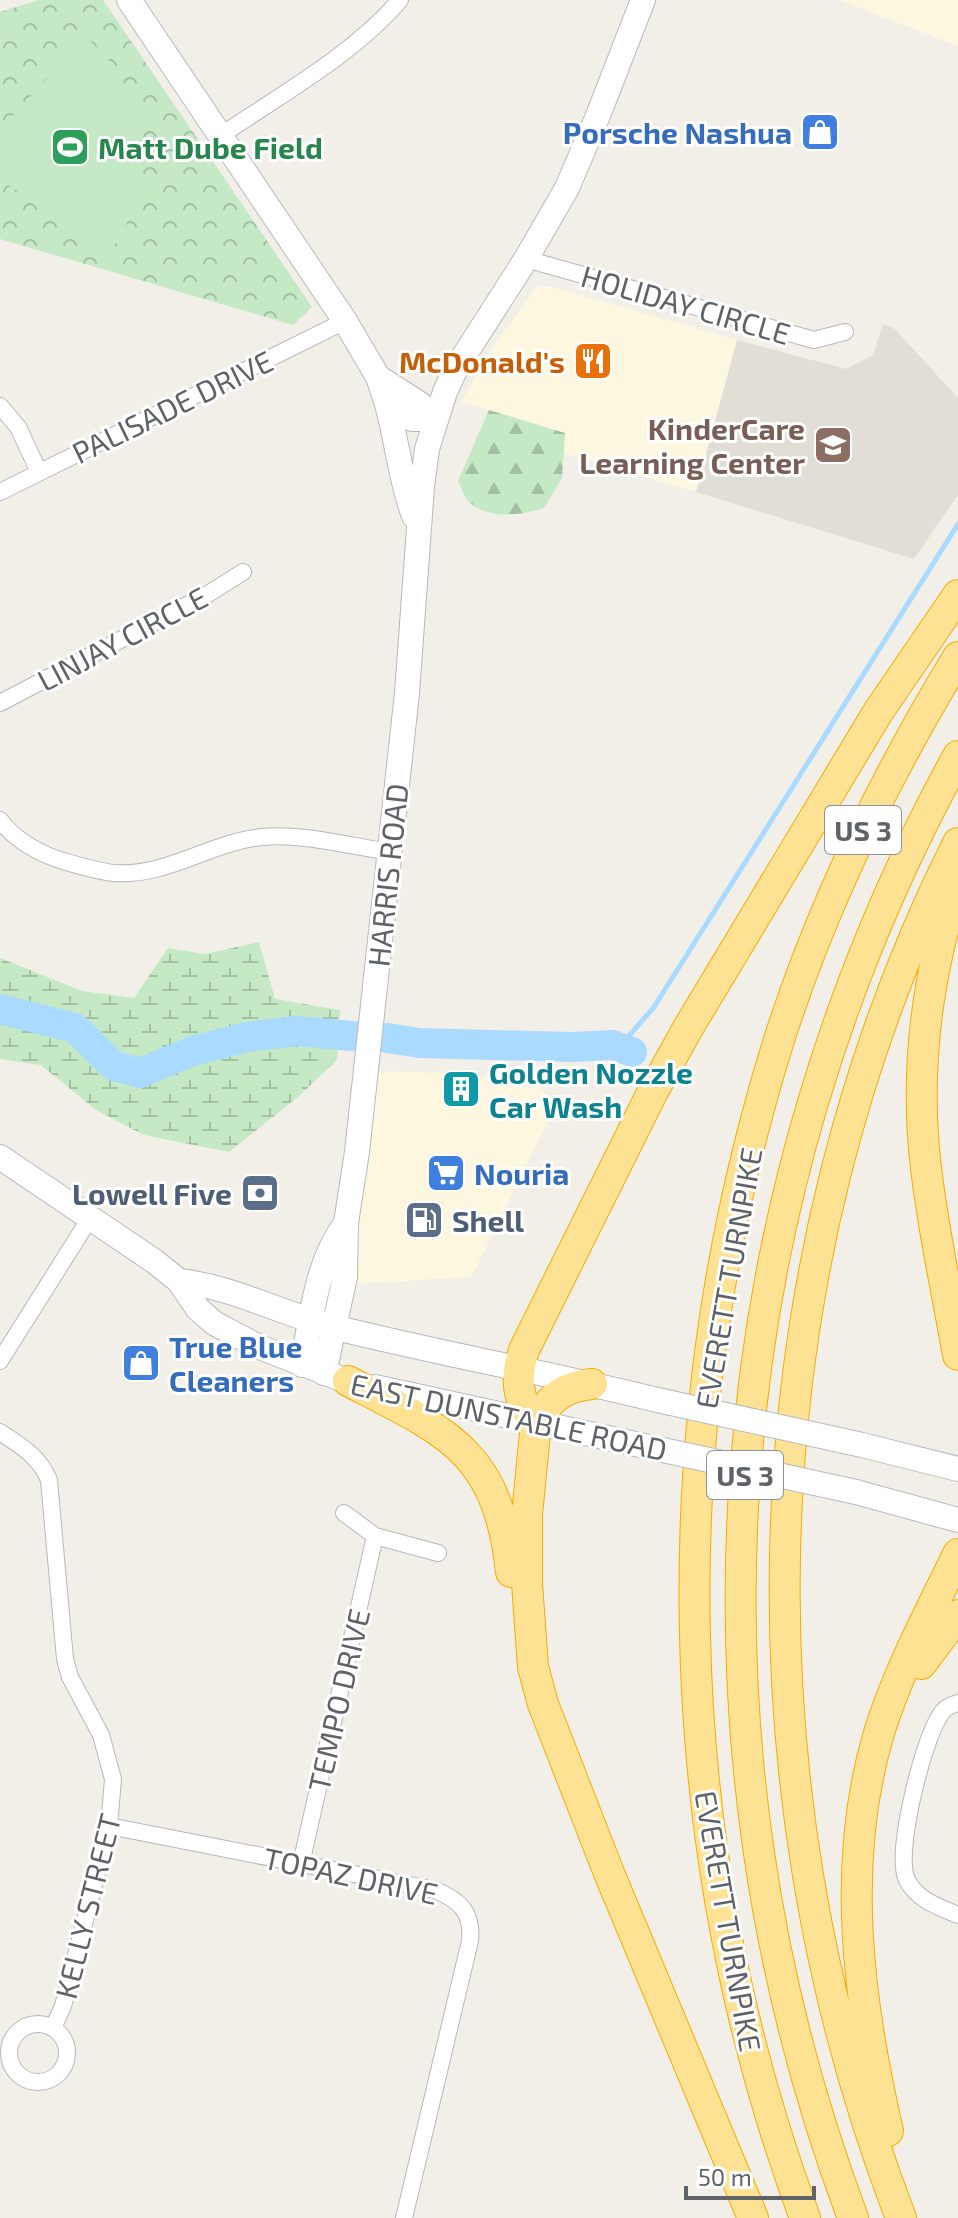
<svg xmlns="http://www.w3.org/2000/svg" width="958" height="2218" viewBox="0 0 958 2218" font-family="'Exo 2',sans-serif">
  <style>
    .commercial { fill: #fef7e0 }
    .education { fill: #e1ded6 }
    .forest { fill: url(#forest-firs) }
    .wetland { fill: url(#wetland-marsh) }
    .park { fill: url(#park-crowns) }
    .garden { fill: #c5e8c5 }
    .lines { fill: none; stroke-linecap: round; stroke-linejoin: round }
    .stream { stroke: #aadaff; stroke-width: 5 }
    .river { stroke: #aadaff; stroke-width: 30 }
    .street-casing { stroke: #b5b8bc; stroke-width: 18 }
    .secondary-casing { stroke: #b6babf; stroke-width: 26 }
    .highway-casing { stroke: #f9ab00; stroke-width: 32 }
    .street { stroke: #fff; stroke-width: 16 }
    .secondary { stroke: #fff; stroke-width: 24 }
    .highway { stroke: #fde293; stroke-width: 30 }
    .secondary-bridge-casing { stroke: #b6babf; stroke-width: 26; stroke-linecap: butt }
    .secondary-bridge { stroke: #fff; stroke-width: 24 }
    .labels { text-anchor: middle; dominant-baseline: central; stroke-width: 6; stroke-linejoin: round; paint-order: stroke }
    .shield { fill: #fff; stroke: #8f9295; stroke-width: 2 }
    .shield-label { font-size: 28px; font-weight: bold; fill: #5f6368 }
    .shop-label { font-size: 30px; font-weight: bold; fill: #366cbe; stroke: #fff; text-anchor: start }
    .leisure-label { font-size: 30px; font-weight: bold; fill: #27864d; stroke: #fff; text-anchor: start }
    .street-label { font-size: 30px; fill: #5f6368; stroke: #fff }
    .food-label { font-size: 30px; font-weight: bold; fill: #c56008; stroke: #fff; text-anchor: end }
    .education-label { font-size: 30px; font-weight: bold; fill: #785e54; stroke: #fff; text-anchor: end }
    .culture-label { font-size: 30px; font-weight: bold; fill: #0d838f; stroke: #fff; text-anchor: start }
    .service-label { font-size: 30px; font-weight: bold; fill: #4e5e75; stroke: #fff; text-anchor: end }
  </style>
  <defs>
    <pattern id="forest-firs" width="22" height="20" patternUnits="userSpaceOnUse" patternTransform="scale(2)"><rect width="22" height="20" fill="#c5e8c5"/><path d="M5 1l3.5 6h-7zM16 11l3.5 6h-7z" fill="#a3c0a4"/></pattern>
    <pattern id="wetland-marsh" width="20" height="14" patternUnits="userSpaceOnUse" patternTransform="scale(2)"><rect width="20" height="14" fill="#c5e8c5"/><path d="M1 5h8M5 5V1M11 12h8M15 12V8" fill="none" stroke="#a3c0a4"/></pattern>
    <pattern id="park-crowns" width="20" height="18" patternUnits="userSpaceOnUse" patternTransform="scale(2)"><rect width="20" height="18" fill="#c5e8c5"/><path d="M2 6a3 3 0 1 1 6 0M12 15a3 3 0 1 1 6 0" fill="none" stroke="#a3c0a4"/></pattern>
  </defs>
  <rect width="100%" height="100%" fill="#f1efe8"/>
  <!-- commercial -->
  <path class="commercial" d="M840 0H958V46Z
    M540 286 553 287 737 340 696 492 564 453 565 433 461 402 496 343 534 290Z
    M375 1071 450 1073 540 1083 551 1115 471 1277 353 1284Z"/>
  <!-- education -->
  <path class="education" d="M883 324 895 329 958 398V495L914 559 696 492 737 340 846 369 873 355Z"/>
  <!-- forest -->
  <path class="forest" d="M489 410 565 433 562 478 544 508C521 515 491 520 470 503 465 499 461 487 458 481Z"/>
  <!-- wetland -->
  <path class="wetland" d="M259 942 275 999 340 1010 337 1060 299 1096 229 1152 144 1135 96 1110 41 1065 0 1059V958L82 991 134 998 168 948 205 954Z"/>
  <!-- park -->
  <path class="park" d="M39 0H103L312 307 293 325 0 239V12Z"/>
  <!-- garden -->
  <path class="garden" d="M85 36C93 45 104 53 111 63 136 96 149 149 140 189 134 212 123 231 111 251L0 180V130Z"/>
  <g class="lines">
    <!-- stream -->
    <path class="stream" d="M620 1046 654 1007 958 524"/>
    <!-- river -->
    <path class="river" d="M0 1009 75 1028 114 1066 140 1073 193 1051 247 1037 297 1031 352 1036
      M387 1038 420 1043 571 1047 613 1045 632 1052"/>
    <defs>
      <path id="street" d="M220 136C280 95 353 55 400 0
        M526 259 814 340 845 332
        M0 406 18 427 39 472
        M0 492 345 321
        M0 703 208 594 243 572
        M0 820C14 839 38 853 60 860 77 865 96 871 114 873 166 877 211 842 262 837 303 833 349 846 390 852
        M0 1361 90 1218
        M0 1432C21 1446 39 1456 49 1480L65 1659 70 1677 101 1735 113 1779 109 1826 63 2006 53 2028
        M344 1513 375 1536 438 1553
        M958 1703C949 1705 943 1709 939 1717 923 1742 894 1854 907 1880 917 1900 939 1907 958 1915
        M109 1826 435 1890C460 1900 473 1913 470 1941L404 2218
        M301 1864 375 1536
        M9 2053a29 29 0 1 1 58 0a29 29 0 1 1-58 0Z"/>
      <path id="secondary" d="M129 0 345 321 378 377 385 398 400 414 412 419H435
        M378 377 420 404 435 419
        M386 401C397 439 400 479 414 516
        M0 1157 154 1261 179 1281 198 1309 214 1323 257 1346 339 1378
        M179 1281C234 1287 284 1315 337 1328 442 1354 548 1373 653 1399
        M302 1365C312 1316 316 1263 346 1223
        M324 1373 345 1277 346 1223 357 1152 407 693 422 487 427 449 445 392 455 370 526 259 567 188 599 113 643 0
        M375 1387 649 1447
        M862 1445 958 1469
        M856 1492 958 1520"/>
      <path id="highway" d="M958 880C929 967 916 1058 924 1150 931 1219 946 1287 958 1355
        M348 1381C447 1432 498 1450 511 1572
        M592 1384C560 1387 542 1403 535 1433L527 1515V1583L533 1667 543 1704 609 1873 753 2218
        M537 1423C516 1402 515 1377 524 1350L652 1093 688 1028 878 712 958 595
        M921 1664 958 1615
        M888 2131C858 2001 840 1863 879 1733 898 1671 930 1612 958 1554
        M805 2218C666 1842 659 1423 779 1040 822 905 885 777 958 657
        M853 2218C673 1738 710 1206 958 756
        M901 2218C731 1777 745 1267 958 843"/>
    </defs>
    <!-- street casing -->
    <use href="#street" class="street-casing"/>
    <!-- secondary casing -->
    <use href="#secondary" class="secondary-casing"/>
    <!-- highway casing -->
    <use href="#highway" class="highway-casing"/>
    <!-- street -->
    <use href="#street" class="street"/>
    <!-- secondary -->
    <use href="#secondary" class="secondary"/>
    <!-- highway -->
    <use href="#highway" class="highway"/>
    <defs>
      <path id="secondary-bridge" d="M653 1399 862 1445
        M649 1447 856 1492"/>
    </defs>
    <!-- secondary-bridge casing -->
    <use href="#secondary-bridge" class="secondary-bridge-casing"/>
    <!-- secondary-bridge -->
    <use href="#secondary-bridge" class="secondary-bridge"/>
  </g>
  <!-- icons -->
  <defs>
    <symbol id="shop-square" viewBox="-11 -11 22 22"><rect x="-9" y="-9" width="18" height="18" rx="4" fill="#3f7fe0" stroke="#fff"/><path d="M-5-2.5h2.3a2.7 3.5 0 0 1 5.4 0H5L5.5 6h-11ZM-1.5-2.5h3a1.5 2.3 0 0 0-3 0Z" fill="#fff"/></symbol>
    <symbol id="stadium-square" viewBox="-11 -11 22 22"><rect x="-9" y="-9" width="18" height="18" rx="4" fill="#2e9e5b" stroke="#fff"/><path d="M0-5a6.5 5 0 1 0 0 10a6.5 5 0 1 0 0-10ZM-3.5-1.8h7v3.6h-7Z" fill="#fff"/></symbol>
    <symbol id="restaurant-square" viewBox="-11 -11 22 22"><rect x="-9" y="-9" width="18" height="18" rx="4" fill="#e8710a" stroke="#fff"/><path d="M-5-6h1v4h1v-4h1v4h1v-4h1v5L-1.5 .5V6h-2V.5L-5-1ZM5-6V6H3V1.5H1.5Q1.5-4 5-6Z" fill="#fff"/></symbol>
    <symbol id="school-square" viewBox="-11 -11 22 22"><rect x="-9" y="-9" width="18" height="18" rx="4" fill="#8d6e63" stroke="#fff"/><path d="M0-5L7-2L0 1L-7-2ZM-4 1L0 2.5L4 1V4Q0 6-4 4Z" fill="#fff"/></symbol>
    <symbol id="building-square" viewBox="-11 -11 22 22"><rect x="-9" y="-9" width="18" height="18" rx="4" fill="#0f9aa8" stroke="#fff"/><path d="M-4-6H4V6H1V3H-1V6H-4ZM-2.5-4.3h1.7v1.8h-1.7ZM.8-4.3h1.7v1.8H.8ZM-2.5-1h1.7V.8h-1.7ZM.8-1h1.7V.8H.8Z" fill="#fff"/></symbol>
    <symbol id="supermarket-square" viewBox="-11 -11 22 22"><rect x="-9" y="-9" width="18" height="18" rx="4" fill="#3f7fe0" stroke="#fff"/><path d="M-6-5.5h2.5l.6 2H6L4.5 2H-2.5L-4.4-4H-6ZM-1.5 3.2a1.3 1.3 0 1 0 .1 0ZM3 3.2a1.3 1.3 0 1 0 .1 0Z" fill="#fff"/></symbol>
    <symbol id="bank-square" viewBox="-11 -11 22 22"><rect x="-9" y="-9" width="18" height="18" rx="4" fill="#5c6f8a" stroke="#fff"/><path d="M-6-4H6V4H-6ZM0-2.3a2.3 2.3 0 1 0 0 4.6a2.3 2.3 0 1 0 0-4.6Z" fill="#fff"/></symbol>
    <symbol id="fuel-square" viewBox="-11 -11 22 22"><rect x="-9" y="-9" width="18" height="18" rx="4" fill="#5c6f8a" stroke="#fff"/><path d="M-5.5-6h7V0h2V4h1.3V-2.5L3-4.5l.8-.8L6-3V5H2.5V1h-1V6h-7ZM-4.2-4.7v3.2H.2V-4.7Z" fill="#fff"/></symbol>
  </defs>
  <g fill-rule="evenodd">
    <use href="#shop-square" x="798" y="110" width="44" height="44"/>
    <use href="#stadium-square" x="48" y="125" width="44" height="44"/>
    <use href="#restaurant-square" x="571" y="339" width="44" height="44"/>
    <use href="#school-square" x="811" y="423" width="44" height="44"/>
    <use href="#building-square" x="439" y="1067" width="44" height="44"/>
    <use href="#supermarket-square" x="424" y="1151" width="44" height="44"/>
    <use href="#bank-square" x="238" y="1171" width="44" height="44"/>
    <use href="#fuel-square" x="402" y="1198" width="44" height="44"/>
    <use href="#shop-square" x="119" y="1341" width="44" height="44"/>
  </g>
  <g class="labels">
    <!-- shield labels -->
    <g class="shield">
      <rect x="825" y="806" width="76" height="48" rx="6"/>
      <rect x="707" y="1451" width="76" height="48" rx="6"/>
    </g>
    <g class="shield-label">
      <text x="863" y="830">US 3</text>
      <text x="745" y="1475">US 3</text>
    </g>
    <!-- shop labels -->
    <g class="shop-label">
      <text x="792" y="132" text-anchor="end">Porsche Nashua</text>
      <text x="474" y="1173">Nouria</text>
      <text x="169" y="1346">True Blue<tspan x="169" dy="34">Cleaners</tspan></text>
    </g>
    <!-- leisure labels -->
    <g class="leisure-label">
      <text x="98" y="147">Matt Dube Field</text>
    </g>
    <!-- street labels -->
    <g class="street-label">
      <text transform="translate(686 304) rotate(16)">HOLIDAY CIRCLE</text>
      <text transform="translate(172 406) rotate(-26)">PALISADE DRIVE</text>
      <text transform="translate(122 638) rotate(-28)">LINJAY CIRCLE</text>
      <text transform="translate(387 875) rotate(-84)">HARRIS ROAD</text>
      <text transform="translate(728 1278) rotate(-80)">EVERETT TURNPIKE</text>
      <text transform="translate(509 1416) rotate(12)">EAST DUNSTABLE ROAD</text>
      <text transform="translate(338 1700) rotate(-77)">TEMPO DRIVE</text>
      <text transform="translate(351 1875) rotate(12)">TOPAZ DRIVE</text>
      <text transform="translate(87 1906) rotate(-76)">KELLY STREET</text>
      <text transform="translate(729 1921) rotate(80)">EVERETT TURNPIKE</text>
    </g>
    <!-- food labels -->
    <g class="food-label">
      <text x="565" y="361">McDonald's</text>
    </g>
    <!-- education labels -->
    <g class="education-label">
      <text x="805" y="428">KinderCare<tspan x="805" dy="34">Learning Center</tspan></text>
    </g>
    <!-- culture labels -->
    <g class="culture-label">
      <text x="489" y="1072">Golden Nozzle<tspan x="489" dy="34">Car Wash</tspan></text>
    </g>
    <!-- service labels -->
    <g class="service-label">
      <text x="232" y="1193">Lowell Five</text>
      <text x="452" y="1220" text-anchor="start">Shell</text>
    </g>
  </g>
  <!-- scale -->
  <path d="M686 2186v12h128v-12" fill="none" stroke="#5f6368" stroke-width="4"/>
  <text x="698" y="2186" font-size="24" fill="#5f6368" stroke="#ffffff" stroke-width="6" paint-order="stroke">50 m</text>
</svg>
